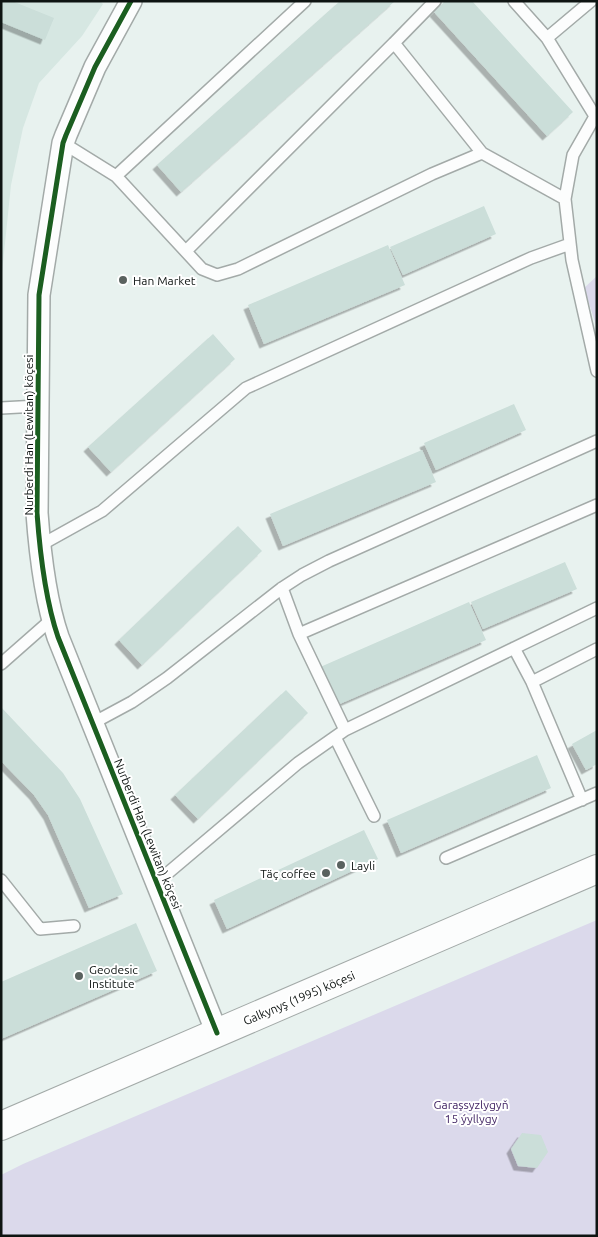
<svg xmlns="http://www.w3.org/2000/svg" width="598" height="1237" viewBox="0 0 598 1237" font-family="Ubuntu,sans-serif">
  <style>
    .built { fill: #d6e7e2 }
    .green { fill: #dbd9eb }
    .building { fill: #cbded9; filter: url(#shadow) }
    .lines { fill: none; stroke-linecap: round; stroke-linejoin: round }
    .lane-casing { stroke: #a3aaa8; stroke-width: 14 }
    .street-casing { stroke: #a3aaa8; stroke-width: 24 }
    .secondary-casing { stroke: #a3aaa8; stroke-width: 30 }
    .lane { stroke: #fcfdfd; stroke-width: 11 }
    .street { stroke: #fcfdfd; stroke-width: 21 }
    .secondary { stroke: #fcfdfd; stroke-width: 28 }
    .cycleway-casing { stroke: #fff; stroke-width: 8 }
    .cycleway { stroke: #1b5e20; stroke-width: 5 }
    .poi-dot { fill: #5a625f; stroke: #fff; stroke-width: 2 }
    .labels { text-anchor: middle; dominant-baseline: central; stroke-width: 4; stroke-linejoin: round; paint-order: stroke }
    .poi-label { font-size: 12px; fill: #0e1412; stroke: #fff; text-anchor: start }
    .street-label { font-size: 12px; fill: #0e1412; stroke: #fff }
    .park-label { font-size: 12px; fill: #3b1d5e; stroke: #fff }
  </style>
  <defs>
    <filter id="shadow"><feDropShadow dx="-4.5" dy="4.5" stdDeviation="0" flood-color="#0004"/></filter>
  </defs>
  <rect width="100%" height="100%" fill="#e8f2ef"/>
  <!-- built -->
  <path class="built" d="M1 1H100L103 4 82 36 39 83 23 128 11 185 1 282Z"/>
  <!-- green -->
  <path class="green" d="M597 276V328L584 288Z
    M597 920V1236H1V1175L23 1164Z"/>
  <!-- building -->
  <path class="building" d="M1 1H12L54 18 45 40 1 22Z
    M340 1H395L181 192 157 165Z
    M445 1H472L573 112 547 136 434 12Z
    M484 206 496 234 403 275 390 247Z
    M388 245 405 285 264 344 248 305Z
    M213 334 235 359 111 472 88 447Z
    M514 404 526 430 436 470 424 443Z
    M422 450 436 482 283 546 270 514Z
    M238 526 262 551 142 665 119 640Z
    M565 562 577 589 483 629 471 602Z
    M469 602 486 640 335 706 318 668Z
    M286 690 308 713 198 819 175 795Z
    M1 707 63 773 80 799 123 894 89 908 48 815 34 795 1 761Z
    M597 730V764L586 770 572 744Z
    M537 755 551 788 401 853 387 820Z
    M364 830 378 859 227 929 214 900Z
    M136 923 157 971 1 1039V982Z
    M522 1133 541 1135 548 1152 537 1168 518 1166 511 1149Z"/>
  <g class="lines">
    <defs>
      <path id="lane" d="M514 1 547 38 595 116
        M547 38 591 1
        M394 43 435 1
        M597 113 573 155 565 199 572 260 597 371
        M63 143 116 176 202 269 217 275 238 269 432 174 482 153 565 199
        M116 176 305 1
        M186 251 394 43 482 153
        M1 408 38 406
        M39 546 102 511 246 388 531 258 570 244
        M282 588 299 634 345 730
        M299 634 597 505
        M514 648 532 682 582 800
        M1 664 52 619
        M532 682 597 649
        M93 723 132 702 167 678 282 588 302 575 329 561 597 441
        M335 737 374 816
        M446 858 597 793
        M1 880 40 929 74 926
        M156 883 298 763 345 730 597 608"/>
      <path id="street" d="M131 1 95 67 66 135 63 143 39 295 37 513C40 554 45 599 58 637L217 1033"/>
      <path id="secondary" d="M1 1126 597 869"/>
    </defs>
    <!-- lane casing -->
    <use href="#lane" class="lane-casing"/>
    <!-- street casing -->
    <use href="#street" class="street-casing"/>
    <!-- secondary casing -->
    <use href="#secondary" class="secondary-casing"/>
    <!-- lane -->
    <use href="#lane" class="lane"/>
    <!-- street -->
    <use href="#street" class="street"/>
    <!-- secondary -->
    <use href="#secondary" class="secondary"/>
    <defs>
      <path id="cycleway" d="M131 1 95 67 66 135 63 143 39 295 37 513C40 554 45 599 58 637L217 1033"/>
    </defs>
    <!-- cycleway casing -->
    <use href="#cycleway" class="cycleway-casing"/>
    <!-- cycleway -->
    <use href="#cycleway" class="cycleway"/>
  </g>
  <!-- markers -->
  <g class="poi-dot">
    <circle cx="123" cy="280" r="5"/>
    <circle cx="341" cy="865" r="5"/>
    <circle cx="326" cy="873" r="5"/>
    <circle cx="79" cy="976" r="5"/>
  </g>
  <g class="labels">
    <!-- poi labels -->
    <g class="poi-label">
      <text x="133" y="280">Han Market</text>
      <text x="351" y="865">Layli</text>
      <text x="316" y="873" text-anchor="end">Täç coffee</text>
      <text x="89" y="969">Geodesic<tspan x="89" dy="14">Institute</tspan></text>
    </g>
    <!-- street labels -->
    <g class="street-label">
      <text transform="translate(28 435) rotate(-90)">Nurberdi Han (Lewitan) köçesi</text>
      <text transform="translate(148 834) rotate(68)">Nurberdi Han (Lewitan) köçesi</text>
      <text transform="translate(299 998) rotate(-23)">Galkynyş (1995) köçesi</text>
    </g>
    <!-- park labels -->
    <g class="park-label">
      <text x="471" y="1104">Garaşsyzlygyň<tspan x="471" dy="14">15 ýyllygy</tspan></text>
    </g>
  </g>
  <!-- border -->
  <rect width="598" height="1237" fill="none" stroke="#0e1412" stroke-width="5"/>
</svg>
